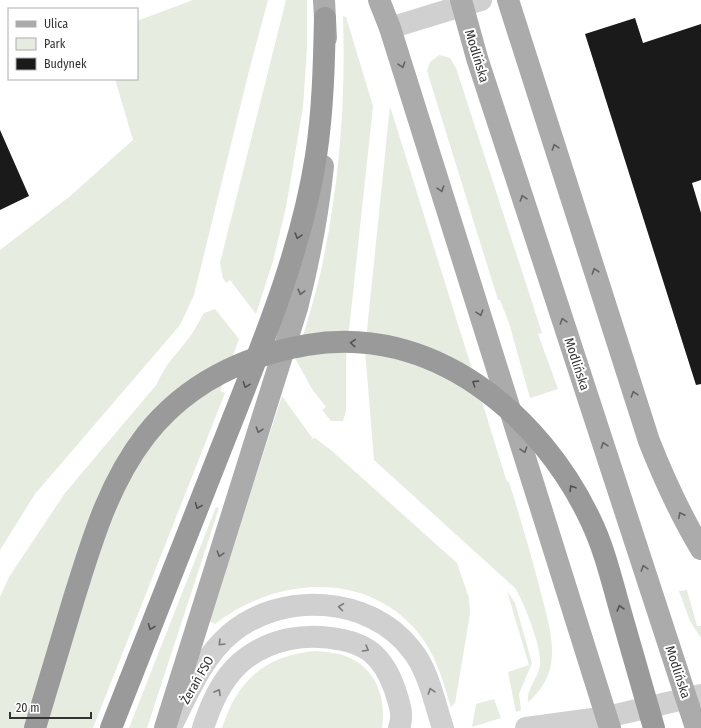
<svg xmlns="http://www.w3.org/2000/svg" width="701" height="728" viewBox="0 0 701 728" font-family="'Fira Sans Condensed',sans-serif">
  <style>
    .green { fill: #e6ecdf }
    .building { fill: #1a1a1a }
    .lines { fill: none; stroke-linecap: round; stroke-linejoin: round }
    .minor { stroke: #d0d0d0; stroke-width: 22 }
    .major { stroke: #ababab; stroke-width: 22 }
    .highway { stroke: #9a9a9a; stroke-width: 22 }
    .highway-bridge { stroke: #9a9a9a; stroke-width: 22 }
    .oneway { stroke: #636363 }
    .oneway2 { stroke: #525252 }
    .oneway3 { stroke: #7a7a7a }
    .labels { text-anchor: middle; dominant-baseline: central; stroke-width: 4; stroke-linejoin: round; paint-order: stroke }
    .street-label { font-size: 13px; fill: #333; stroke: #fff }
  </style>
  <rect width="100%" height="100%" fill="#fff"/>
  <!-- green -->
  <path class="green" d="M193 0H268L249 71 194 295 180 325 35 494 0 550V250L69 197 133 140 115 79H137V21Z
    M286 0H307V49L303 107 286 207 273 261 256 314 230 280 226 283 223 278 220 263Z
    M343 16 346 17 373 106 346 358V411L343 421H331L322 410 326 407 312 389 296 360C304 332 313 304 320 275 339 190 346 103 343 16Z
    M439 55 450 58 456 68 542 333 538 334 558 389 530 398 509 323 500 300H498L427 71 430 62Z
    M390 106 507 482H509C521 520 532 558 542 597 547 618 555 642 551 664 548 680 540 692 528 702 526 688 539 678 540 664 542 648 524 602 515 588L374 460 365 350Z
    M215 309 239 339 220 391 225 393 93 728H0V597L9 577 65 493 157 384C166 363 176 355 189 338 195 330 199 321 204 313Z
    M282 396 313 439 315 438 332 451 457 563 469 598 470 614 455 703 451 707C444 685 438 662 425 642 376 570 279 574 215 624L209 621Z
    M216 507 219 508 147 728H129Z
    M687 590 697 626H701V638L690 621 679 591Z
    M507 591 515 603 532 663 519 694 521 710 516 712 508 672 529 665Z
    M316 651C328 652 341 653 352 659 378 672 386 701 382 728H222C237 681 265 655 316 651Z
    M494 699 501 718 472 727 476 704Z"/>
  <!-- building -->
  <path class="building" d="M635 18 643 43 701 24V180L692 183 701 213V384L696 385 585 34Z
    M0 130 29 196 0 210Z"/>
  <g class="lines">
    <!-- minor -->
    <path class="minor" d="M390 28 481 0
      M173 723C189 691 203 657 230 634 282 590 370 596 411 649 429 671 434 702 443 728
      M203 728C211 704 221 680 240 663 269 638 307 632 343 640 352 642 363 646 371 652 383 662 390 675 395 690 399 703 404 714 399 728
      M526 728 607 717 701 695"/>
    <!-- major -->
    <path class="major" d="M324 0 326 38
      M379 0 390 28 610 728
      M461 0 477 58 696 728
      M508 0 649 441C664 479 680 514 701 549
      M165 728 297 308C309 261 318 214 323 166"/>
    <!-- highway -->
    <path class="highway" d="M111 728C150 629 189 530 228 431 263 342 301 252 316 156 323 110 324 64 325 18"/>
    <!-- highway-bridge -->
    <path class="highway-bridge" d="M35 728C48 685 61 641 74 598 92 541 108 484 146 435 186 384 244 356 307 345 431 323 541 414 591 521 605 550 612 582 621 613 632 651 643 690 654 728"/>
  </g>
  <!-- one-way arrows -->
  <defs><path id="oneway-chevron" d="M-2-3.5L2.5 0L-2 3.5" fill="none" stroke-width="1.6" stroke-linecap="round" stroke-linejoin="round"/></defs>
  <g class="oneway">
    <use href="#oneway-chevron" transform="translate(402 65) rotate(72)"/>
    <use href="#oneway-chevron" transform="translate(555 147) rotate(-108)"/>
    <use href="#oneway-chevron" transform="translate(441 189) rotate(72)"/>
    <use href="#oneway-chevron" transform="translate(523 198) rotate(-108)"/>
    <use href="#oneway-chevron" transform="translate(595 271) rotate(-108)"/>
    <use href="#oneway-chevron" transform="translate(301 292) rotate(105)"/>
    <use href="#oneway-chevron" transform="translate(480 313) rotate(72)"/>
    <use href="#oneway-chevron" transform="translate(563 321) rotate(-108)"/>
    <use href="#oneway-chevron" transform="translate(634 394) rotate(-108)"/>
    <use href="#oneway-chevron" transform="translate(259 430) rotate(107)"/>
    <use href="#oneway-chevron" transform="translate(604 445) rotate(-108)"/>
    <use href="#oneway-chevron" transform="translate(524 450) rotate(72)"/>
    <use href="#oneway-chevron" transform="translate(681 515) rotate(-117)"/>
    <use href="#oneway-chevron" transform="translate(220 554) rotate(107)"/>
    <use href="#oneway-chevron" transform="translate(644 568) rotate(-108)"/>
  </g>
  <g class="oneway2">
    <use href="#oneway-chevron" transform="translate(298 236) rotate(106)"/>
    <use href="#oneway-chevron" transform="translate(353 343) rotate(-175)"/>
    <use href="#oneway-chevron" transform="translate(475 383) rotate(-147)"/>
    <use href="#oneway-chevron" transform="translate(246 385) rotate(111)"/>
    <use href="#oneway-chevron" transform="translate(572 488) rotate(-122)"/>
    <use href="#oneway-chevron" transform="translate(198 506) rotate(112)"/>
    <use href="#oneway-chevron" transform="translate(620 608) rotate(-106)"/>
    <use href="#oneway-chevron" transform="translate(151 627) rotate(112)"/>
  </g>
  <g class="oneway3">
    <use href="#oneway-chevron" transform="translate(341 607) rotate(-172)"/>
    <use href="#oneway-chevron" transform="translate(221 643) rotate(135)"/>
    <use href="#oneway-chevron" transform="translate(366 649) rotate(30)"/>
    <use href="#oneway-chevron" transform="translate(431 691) rotate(-108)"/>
    <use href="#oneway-chevron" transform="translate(218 692) rotate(-60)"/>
  </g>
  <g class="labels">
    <!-- street labels -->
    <g class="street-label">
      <text transform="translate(477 56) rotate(73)">Modlińska</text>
      <text transform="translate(577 364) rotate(72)">Modlińska</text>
      <text transform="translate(678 672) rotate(72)">Modlińska</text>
      <text transform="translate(197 680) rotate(-60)">Żerań FSO</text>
    </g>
  </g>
  <!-- legend -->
  <rect x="8" y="8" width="130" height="72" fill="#ffffff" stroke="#adadad"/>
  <rect x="16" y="21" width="20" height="6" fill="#ababab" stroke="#adadad"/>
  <text x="44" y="28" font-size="12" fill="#333333">Ulica</text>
  <rect x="16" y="38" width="20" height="12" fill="#e6ecdf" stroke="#adadad"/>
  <text x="44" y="48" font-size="12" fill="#333333">Park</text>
  <rect x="16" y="58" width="20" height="12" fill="#1a1a1a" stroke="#adadad"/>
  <text x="44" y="68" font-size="12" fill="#333333">Budynek</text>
  <!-- scale -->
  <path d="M10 712v6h81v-6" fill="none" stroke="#333333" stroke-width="2"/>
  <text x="16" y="712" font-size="12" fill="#333333" stroke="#ffffff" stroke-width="3" paint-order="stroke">20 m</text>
</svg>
